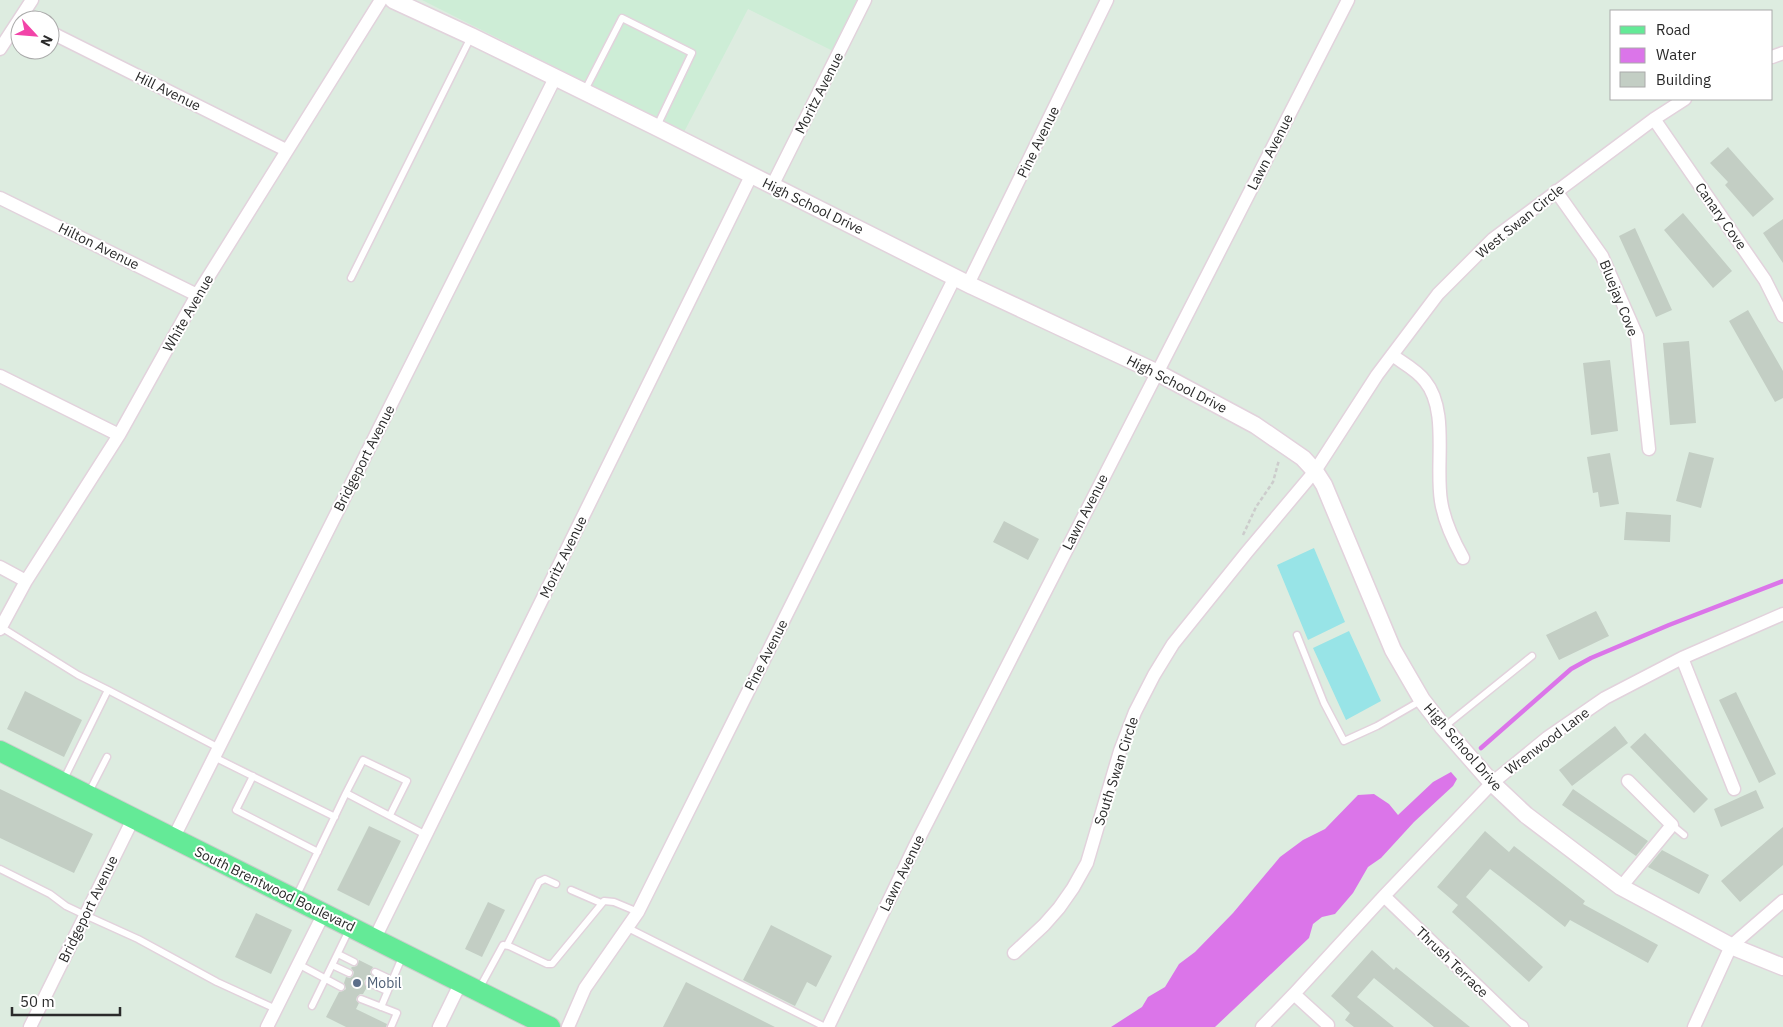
<svg xmlns="http://www.w3.org/2000/svg" width="1783" height="1027" viewBox="0 0 1783 1027" font-family="'IBM Plex Sans',sans-serif">
  <style>
    .education { fill: #cdedd6 }
    .pitch { fill: #98e4e7 }
    .water { fill: #db75e9 }
    .lines { fill: none; stroke-linecap: round; stroke-linejoin: round }
    .stream { stroke: #db75e9; stroke-width: 4.5 }
    .building { fill: #c3cec4 }
    .service-casing { stroke: #e2d2dc; stroke-width: 9 }
    .minor-casing { stroke: #e2d2dc; stroke-width: 15 }
    .tertiary-casing { stroke: #e2d2dc; stroke-width: 19 }
    .primary-casing { stroke: #ccc; stroke-width: 22 }
    .path { stroke: #ccc; stroke-width: 2.5; stroke-dasharray: 4 2.5; stroke-linecap: butt }
    .service { stroke: #fff; stroke-width: 6 }
    .minor { stroke: #fff; stroke-width: 12 }
    .tertiary { stroke: #fff; stroke-width: 16 }
    .primary { stroke: #64ea97; stroke-width: 20 }
    .service-dot { fill: #5c6f8a; stroke: #fff; stroke-width: 2 }
    .labels { text-anchor: middle; dominant-baseline: central; stroke-width: 4; stroke-linejoin: round; paint-order: stroke }
    .street-label { font-size: 14px; fill: #2a2a2a; stroke: #fff }
    .service-label { font-size: 14px; fill: #4e5e75; stroke: #fff; text-anchor: start }
  </style>
  <rect width="100%" height="100%" fill="#ddece0"/>
  <!-- education -->
  <path class="education" d="M422 0H859L833 51 748 9 684 132Z"/>
  <!-- pitch -->
  <path class="pitch" d="M1314 548 1345 622 1308 640 1277 565Z
    M1349 631 1381 701 1346 720 1313 648Z"/>
  <!-- water -->
  <path class="water" d="M1451 772 1457 779 1453 786 1414 822 1381 858 1368 867 1353 893 1335 914 1322 917 1313 924 1309 938 1215 1027H1111L1142 1007 1148 997 1165 987 1179 964 1195 952 1233 913 1280 857 1303 840 1325 829 1358 795 1374 794 1389 804 1398 815 1433 782Z"/>
  <g class="lines">
    <!-- stream -->
    <path class="stream" d="M1481 748 1571 669 1591 658 1669 625 1783 581"/>
  </g>
  <!-- building -->
  <path class="building" d="M1728 147 1774 199 1753 217 1725 185 1728 182 1710 163Z
    M1683 213 1732 271 1713 288 1664 230Z
    M1783 219V263L1763 233Z
    M1635 228 1672 310 1656 317 1619 236Z
    M1748 310 1783 371V398L1775 402 1729 321Z
    M1689 341 1696 423 1670 425 1663 343Z
    M1610 360 1618 431 1591 435 1583 363Z
    M1689 452 1714 458 1701 508 1676 501Z
    M1610 453 1619 504 1600 507 1598 492 1593 493 1587 457Z
    M1626 512 1671 515 1670 542 1624 540Z
    M1004 521 1039 539 1028 560 993 542Z
    M1596 611 1609 636 1559 660 1546 635Z
    M25 691 82 720 64 757 7 729Z
    M1736 692 1776 774 1759 783 1719 700Z
    M1615 726 1628 743 1572 786 1559 770Z
    M1645 733 1708 799 1694 813 1630 747Z
    M0 789 93 834 74 873 0 838Z
    M1573 789 1648 841 1636 856 1562 805Z
    M1756 790 1764 808 1721 827 1714 809Z
    M369 826 401 841 369 906 337 890Z
    M1783 827V865L1740 902 1721 881Z
    M1485 831 1509 852 1514 846 1585 901 1583 904 1658 945 1648 963 1570 920 1565 927 1490 869 1466 897 1543 967 1529 982 1452 912 1458 905 1437 887Z
    M1662 850 1709 875 1699 894 1648 867Z
    M488 902 505 910 482 957 465 949Z
    M256 913 292 930 271 974 235 957Z
    M771 925 832 956 816 987 807 982 795 1006 743 980Z
    M1372 950 1394 970 1396 967 1470 1027H1434L1374 978 1357 997 1394 1027H1354L1345 1020 1350 1013 1331 996Z
    M359 960 373 967 370 972 372 976 371 978 366 979 364 981 367 987 363 994H360L357 997 356 1000 359 1003 356 1009 387 1024 386 1027H346L326 1017 339 992 343 991 346 989 344 983 346 977 350 978 353 976 354 972 351 968 352 967 357 966Z
    M686 982 775 1027H663Z"/>
  <g class="lines">
    <defs>
      <path id="service" d="M584 92 622 18 692 53 657 126
        M351 278 471 37
        M1 627 78 675 108 690
        M1297 635 1324 703 1344 741 1377 726 1422 700
        M1444 727 1532 656
        M214 757 335 817
        M253 776 236 810 318 852
        M64 779 108 690 219 748
        M346 793 363 760 407 781 390 815
        M88 794 107 757
        M1672 825 1684 835
        M0 869 50 894 66 906 85 915 138 939 217 982 276 1009
        M571 890 601 903
        M296 897 346 793 426 835
        M628 928 825 1027
        M507 945 539 882 545 879 556 884
        M338 954 354 962
        M298 964 341 987
        M332 965 350 928
        M375 972 392 980
        M369 983 387 991
        M479 989 503 945 509 946 547 964H552L604 901 614 902 638 912
        M361 999 397 1013 391 1027
        M312 1006 332 965 349 973
        M381 1007 403 955"/>
      <path id="minor" d="M50 32 286 150
        M0 49 32 0
        M1772 57 1783 53
        M1654 119 1765 280 1783 316
        M772 186 865 0
        M1556 191 1602 256 1637 336 1649 449
        M0 198 197 295
        M968 284 1107 0
        M1392 355C1403 363 1417 370 1425 381 1449 410 1435 465 1441 501 1444 521 1453 540 1463 558
        M0 376 119 435
        M0 567 26 581
        M0 629 26 581 119 435 197 295 381 0
        M1682 658 1734 789
        M173 839 555 78
        M1621 887 1672 825 1628 781
        M1384 896 1517 1024 1522 1027
        M375 938 751 176
        M1014 953 1044 925 1059 908 1073 888 1087 863 1120 751 1135 712 1154 675 1173 644 1247 552 1315 471 1377 375 1438 294 1493 239 1654 119 1685 99
        M1294 994 1328 1025
        M30 1027 133 819
        M267 1027 324 913
        M439 1027 461 982
        M568 1027 585 988 638 912 955 277
        M828 1027 914 848 1348 0
        M1262 1027 1294 994 1384 896 1492 783 1547 738 1605 698 1682 658 1783 614
        M1694 1027 1731 946 1783 901"/>
      <path id="tertiary" d="M393 0 471 36 656 127 972 286 1156 372 1255 425 1303 458 1315 471 1324 485 1393 650 1422 700 1443 727 1492 783 1526 815 1621 887 1731 946 1783 967"/>
      <path id="primary" d="M0 751C183 844 368 934 550 1027"/>
    </defs>
    <!-- service casing -->
    <use href="#service" class="service-casing"/>
    <!-- minor casing -->
    <use href="#minor" class="minor-casing"/>
    <!-- tertiary casing -->
    <use href="#tertiary" class="tertiary-casing"/>
    <!-- primary casing -->
    <use href="#primary" class="primary-casing"/>
    <!-- path -->
    <path class="path" d="M1243 535 1256 507 1273 482 1279 460"/>
    <!-- service -->
    <use href="#service" class="service"/>
    <!-- minor -->
    <use href="#minor" class="minor"/>
    <!-- tertiary -->
    <use href="#tertiary" class="tertiary"/>
    <!-- primary -->
    <use href="#primary" class="primary"/>
  </g>
  <!-- markers -->
  <circle class="service-dot" cx="357" cy="983" r="5"/>
  <g class="labels">
    <!-- street labels -->
    <g class="street-label">
      <text transform="translate(168 91) rotate(26)">Hill Avenue</text>
      <text transform="translate(819 93) rotate(-63)">Moritz Avenue</text>
      <text transform="translate(1038 142) rotate(-64)">Pine Avenue</text>
      <text transform="translate(1270 152) rotate(-63)">Lawn Avenue</text>
      <text transform="translate(813 206) rotate(26)">High School Drive</text>
      <text transform="translate(1721 216) rotate(55)">Canary Cove</text>
      <text transform="translate(1520 221) rotate(-39)">West Swan Circle</text>
      <text transform="translate(99 246) rotate(26)">Hilton Avenue</text>
      <text transform="translate(1619 298) rotate(68)">Bluejay Cove</text>
      <text transform="translate(188 313) rotate(-60)">White Avenue</text>
      <text transform="translate(1177 384) rotate(27)">High School Drive</text>
      <text transform="translate(364 458) rotate(-63)">Bridgeport Avenue</text>
      <text transform="translate(1085 512) rotate(-63)">Lawn Avenue</text>
      <text transform="translate(563 557) rotate(-64)">Moritz Avenue</text>
      <text transform="translate(766 655) rotate(-63)">Pine Avenue</text>
      <text transform="translate(1547 741) rotate(-37)">Wrenwood Lane</text>
      <text transform="translate(1463 747) rotate(49)">High School Drive</text>
      <text transform="translate(1116 771) rotate(-72)">South Swan Circle</text>
      <text transform="translate(902 873) rotate(-64)">Lawn Avenue</text>
      <text transform="translate(275 889) rotate(26)">South Brentwood Boulevard</text>
      <text transform="translate(88 909) rotate(-64)">Bridgeport Avenue</text>
      <text transform="translate(1452 962) rotate(44)">Thrush Terrace</text>
    </g>
    <!-- service labels -->
    <g class="service-label">
      <text x="367" y="983">Mobil</text>
    </g>
  </g>
  <!-- legend -->
  <rect x="1610" y="10" width="162" height="90" fill="#ffffff" stroke="#aaaaaa"/>
  <rect x="1620" y="26" width="25" height="8" fill="#64ea97" stroke="#aaaaaa"/>
  <text x="1656" y="35" font-size="15" fill="#2a2a2a">Road</text>
  <rect x="1620" y="48" width="25" height="15" fill="#db75e9" stroke="#aaaaaa"/>
  <text x="1656" y="60" font-size="15" fill="#2a2a2a">Water</text>
  <rect x="1620" y="72" width="25" height="15" fill="#c3cec4" stroke="#aaaaaa"/>
  <text x="1656" y="85" font-size="15" fill="#2a2a2a">Building</text>
  <!-- north arrow -->
  <g transform="translate(35 35) rotate(116)"><circle r="24" fill="#ffffff" stroke="#aaaaaa"/>
  <path d="M0-4L9 19L0 12L-9 19Z" fill="#f244a8"/>
  <text y="-8" font-size="14" font-weight="bold" text-anchor="middle" fill="#2a2a2a">N</text>
  </g>
  <!-- scale -->
  <path d="M12 1007v8h108v-8" fill="none" stroke="#2a2a2a" stroke-width="2.5"/>
  <text x="20" y="1007" font-size="15" fill="#2a2a2a" stroke="#ffffff" stroke-width="4" paint-order="stroke">50 m</text>
</svg>
